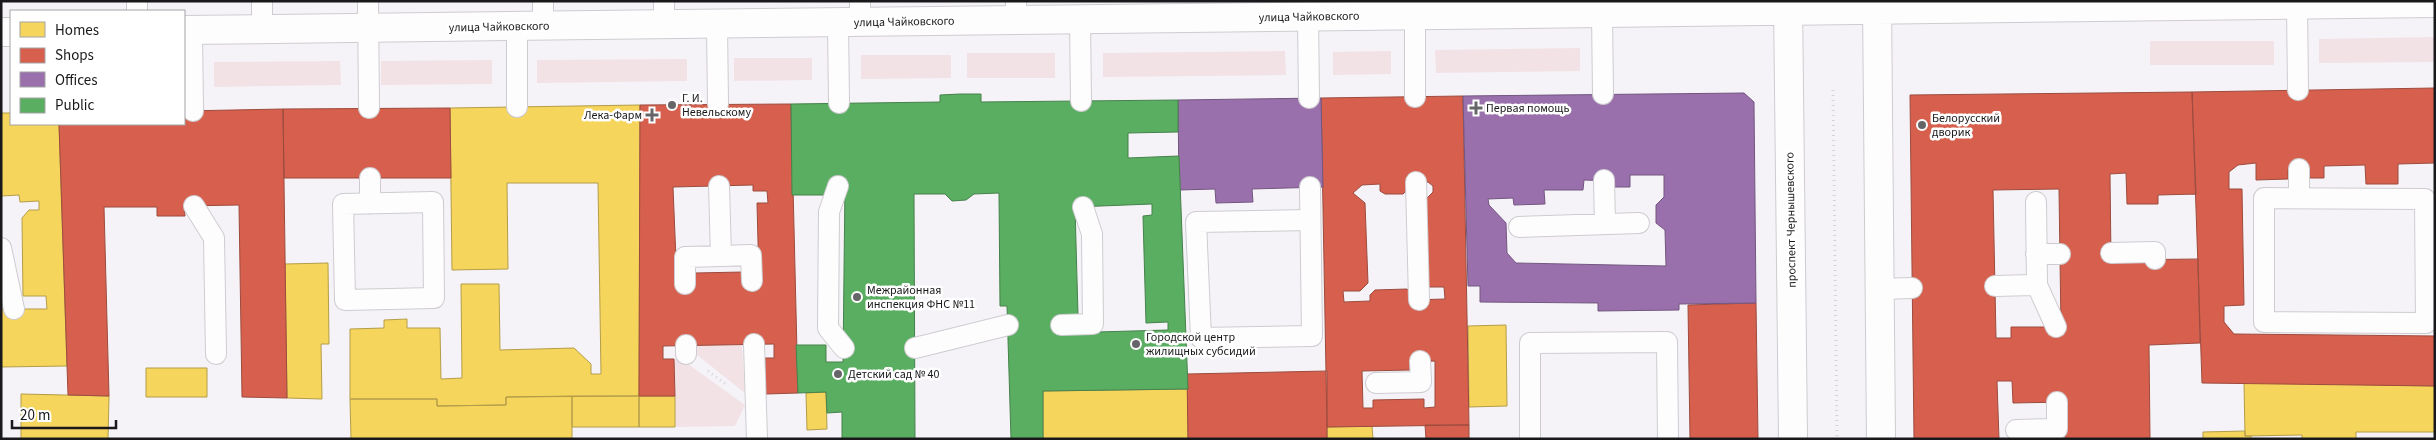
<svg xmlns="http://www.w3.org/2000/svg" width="2436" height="440" viewBox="0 0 2436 440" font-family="'Source Sans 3',sans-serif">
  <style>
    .green { fill: #f2e2e6 }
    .homes { fill: #f6d55c; stroke: #b49d48 }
    .shops { fill: #d6604d; stroke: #9d4b3e; fill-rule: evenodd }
    .offices { fill: #9970ab; stroke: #735680; fill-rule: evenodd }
    .public { fill: #5aae61; stroke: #46814c; fill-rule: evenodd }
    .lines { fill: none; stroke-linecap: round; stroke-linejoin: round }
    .lane-casing { stroke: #ceccd0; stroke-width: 22 }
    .secondary-casing { stroke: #ceccd0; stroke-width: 30 }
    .path { stroke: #d5d4d5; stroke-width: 3; stroke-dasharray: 1 4; stroke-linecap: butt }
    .lane { stroke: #fefdfe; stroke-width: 20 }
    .secondary { stroke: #fefdfe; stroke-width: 28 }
    .poi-dot { fill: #666568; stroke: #fff; stroke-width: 2 }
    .labels { text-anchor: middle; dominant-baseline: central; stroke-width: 5; stroke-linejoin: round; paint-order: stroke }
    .street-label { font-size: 12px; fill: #19191b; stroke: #fff }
    .poi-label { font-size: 12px; fill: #19191b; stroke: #fff; text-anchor: start }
  </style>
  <rect width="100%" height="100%" fill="#f5f3f7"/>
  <!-- green -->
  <path class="green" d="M2435 37V62L2319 63V39Z
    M2150 41H2274V65H2150Z
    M1580 48V71L1436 73 1435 50Z
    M1285 51 1286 75 1103 77V53Z
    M1391 51V74L1333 75V52Z
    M967 53H1055V78H967Z
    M861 55H951V78L861 79Z
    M734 58H812V80L734 81Z
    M687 59V81L537 83V60Z
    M492 60V84L381 85V61Z
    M340 61 341 85 214 87V62Z
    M697 345H742L745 393 697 355Z
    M674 359H681L745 405 735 426 675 427Z"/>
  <!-- homes -->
  <path class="homes" d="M640 105 639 396 506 397V405L437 406V399H350V329L384 328V320L407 319V328H440L441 379 462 378 461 284H499L500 350 574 348 591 364V374H601L598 183H507L508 269 452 270 450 108Z
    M1 113H11V124H59L67 366 1 367V309H47L46 296H23L22 218 29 210H39V201L20 202 19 195 1 196Z
    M328 263 329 344H321L322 399 287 398 285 264Z
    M1506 325 1507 406 1469 407 1468 326Z
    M146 368H207V397H146Z
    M2244 382 2435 386V432H2356V439H2302V435L2245 436Z
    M1188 389V439H1043V391Z
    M826 392 827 429 807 430 806 393Z
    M21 394 109 396 108 439H21Z
    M572 396H639V427H572Z
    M572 396V439H351L350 399H437V406L506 405V397Z
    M639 396H675V427H639Z
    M1372 426 1373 439H1327V427Z
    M2245 431V436H2251V439H2203V432Z"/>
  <!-- shops -->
  <path class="shops" d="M2435 88V163L2398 164V184H2366L2365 165 2324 166V178H2307V169H2288V179L2256 180V163L2238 165 2229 172V189H2242L2244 305 2224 306V322L2234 334 2435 336V386L2202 383 2192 92Z
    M2192 92 2196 194 2158 195V204H2127L2126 173 2110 174 2111 260 2198 259 2200 343 2149 345 2150 439H2065V402L2013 403 2012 381H1997L1999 439H1914L1910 95ZM2059 189 2061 327H2011V338H1996L1993 190Z
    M1463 96 1469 425 1327 427 1321 98ZM1416 182H1428L1433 186V192L1423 202 1427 287H1444L1445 299 1412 300 1411 293 1407 289 1375 290 1370 295V301L1344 302 1343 291H1360L1368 283 1365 203 1353 193 1362 185 1380 184V191L1385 194H1403ZM1435 361V407L1424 408V399L1373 400V408H1363L1362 371 1410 370V362Z
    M791 104 798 393 766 394 765 358H774V344L663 346V359H674L675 396H639L640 105ZM753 185V191H767L768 203H757L759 281 743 272 695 273V283L677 284 673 187Z
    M450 108 451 178H284L283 109Z
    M283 109 287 398 242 397 239 205 184 206 185 216H157V207H104L109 396 68 395 59 124H184V111Z
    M1756 303 1758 439H1690L1688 305Z
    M1327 371V439H1188L1187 374Z
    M1425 425H1469V439H1426Z"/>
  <!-- offices -->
  <path class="offices" d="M1744 93 1754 102 1756 303 1679 304V310L1598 311V303L1480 302V286H1468L1463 96ZM1630 175H1664V197L1656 205V223L1665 230 1666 266 1516 263 1507 253 1506 223 1489 205 1488 199 1513 198 1514 205 1545 204 1544 190H1583L1584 180 1613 181V187H1630Z
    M1321 98 1323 187 1252 189 1253 202 1216 203 1215 189 1179 190 1178 100Z"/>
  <!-- public -->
  <path class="public" d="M960 94H981V102L1178 100V132L1128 133V158L1179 156 1188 389 1043 391V439H1011L1007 306H1000L999 193 974 194 966 200 952 201 945 194H914L915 439H842V412L827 413 826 392 798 393 796 345H826V362H843L845 185 825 195H792L791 104 940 102V95ZM1152 204V215L1143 216 1146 323 1168 322V330L1061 333 1078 315 1075 207Z"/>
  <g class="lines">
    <defs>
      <path id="lane" d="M137 1V11
        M262 1V29
        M368 1 369 108
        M543 1V26
        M664 1V25
        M860 1V22
        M1016 1V21
        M2297 5 2298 90
        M1602 14 1603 94
        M1415 16V97
        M1308 17 1309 98
        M1080 20 1081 101
        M838 23 839 103
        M717 24 718 104
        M517 27V107
        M192 30 193 111
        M2299 169V198
        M370 178V204
        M1604 180 1605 224
        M1416 182 1419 300
        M838 186 829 212 828 328 844 348
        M2264 198 2425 199 2426 323 2264 322Z
        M433 202 434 298 345 300 343 204Z
        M2036 202 2037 285 2056 327
        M194 206 214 238 216 354
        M1310 220 1196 222 1201 338 1312 336 1310 187
        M1519 227 1639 223
        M1 248 14 309
        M2111 253 2155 252V259
        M2036 254H2060
        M721 256 751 255 752 281
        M685 284V257L721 256 719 186
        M1995 286 2037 285
        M1880 289 1912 288
        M1061 325 1093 324 1092 234 1083 207
        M754 344 757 439
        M915 348 1008 325
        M686 354V345
        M1376 383 1421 382 1420 361
        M2016 430 2057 429V402
        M1530 439V343L1667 342 1668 439"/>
      <path id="secondary" d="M1788 1 1793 439
        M1877 1 1881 439
        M184 30 2435 3
        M1 32H11"/>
    </defs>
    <!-- lane casing -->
    <use href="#lane" class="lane-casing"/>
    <!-- secondary casing -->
    <use href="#secondary" class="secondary-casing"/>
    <!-- path -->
    <path class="path" d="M1833 90 1837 439
      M708 371 727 385"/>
    <!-- lane -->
    <use href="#lane" class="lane"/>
    <!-- secondary -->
    <use href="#secondary" class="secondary"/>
  </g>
  <!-- markers -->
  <g class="poi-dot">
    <circle cx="672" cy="105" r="5"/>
    <path d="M1473.5 100.5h5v5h5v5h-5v5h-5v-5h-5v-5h5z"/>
    <path d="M649.5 107.5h5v5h5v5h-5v5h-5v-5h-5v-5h5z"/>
    <circle cx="1922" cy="125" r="5"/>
    <circle cx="857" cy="297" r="5"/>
    <circle cx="1136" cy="344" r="5"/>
    <circle cx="838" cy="374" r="5"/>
  </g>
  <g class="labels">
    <!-- street labels -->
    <g class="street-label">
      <text transform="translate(1309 17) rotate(-1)">улица Чайковского</text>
      <text transform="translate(904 22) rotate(-1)">улица Чайковского</text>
      <text transform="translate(499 27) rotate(-1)">улица Чайковского</text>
      <text transform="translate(1791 220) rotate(-91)">проспект Чернышевского</text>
    </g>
    <!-- poi labels -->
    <g class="poi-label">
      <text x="682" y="98">Г. И.<tspan x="682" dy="14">Невельскому</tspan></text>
      <text x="1486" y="108">Первая помощь</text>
      <text x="642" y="115" text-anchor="end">Лека-Фарм</text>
      <text x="1932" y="118">Белорусский<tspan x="1932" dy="14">дворик</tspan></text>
      <text x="867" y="290">Межрайонная<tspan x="867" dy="14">инспекция ФНС №11</tspan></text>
      <text x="1146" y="337">Городской центр<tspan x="1146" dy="14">жилищных субсидий</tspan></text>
      <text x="848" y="374">Детский сад № 40</text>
    </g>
  </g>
  <!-- border -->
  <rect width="2436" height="440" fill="none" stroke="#19191b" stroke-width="5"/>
  <!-- legend -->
  <rect x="10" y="10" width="175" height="115" fill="#ffffff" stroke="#a3a3a4"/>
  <rect x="20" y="22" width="25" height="15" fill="#f6d55c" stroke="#a3a3a4"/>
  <text x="55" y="35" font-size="15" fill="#19191b">Homes</text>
  <rect x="20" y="48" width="25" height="15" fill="#d6604d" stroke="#a3a3a4"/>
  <text x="55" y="60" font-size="15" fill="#19191b">Shops</text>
  <rect x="20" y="72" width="25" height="15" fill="#9970ab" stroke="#a3a3a4"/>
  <text x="55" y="85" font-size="15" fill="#19191b">Offices</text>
  <rect x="20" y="98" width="25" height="15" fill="#5aae61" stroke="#a3a3a4"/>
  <text x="55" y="110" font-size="15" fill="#19191b">Public</text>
  <!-- scale -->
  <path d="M12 420v8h104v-8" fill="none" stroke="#19191b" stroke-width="2.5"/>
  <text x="20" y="420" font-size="15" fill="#19191b" stroke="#ffffff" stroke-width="4" paint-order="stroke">20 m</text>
</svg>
